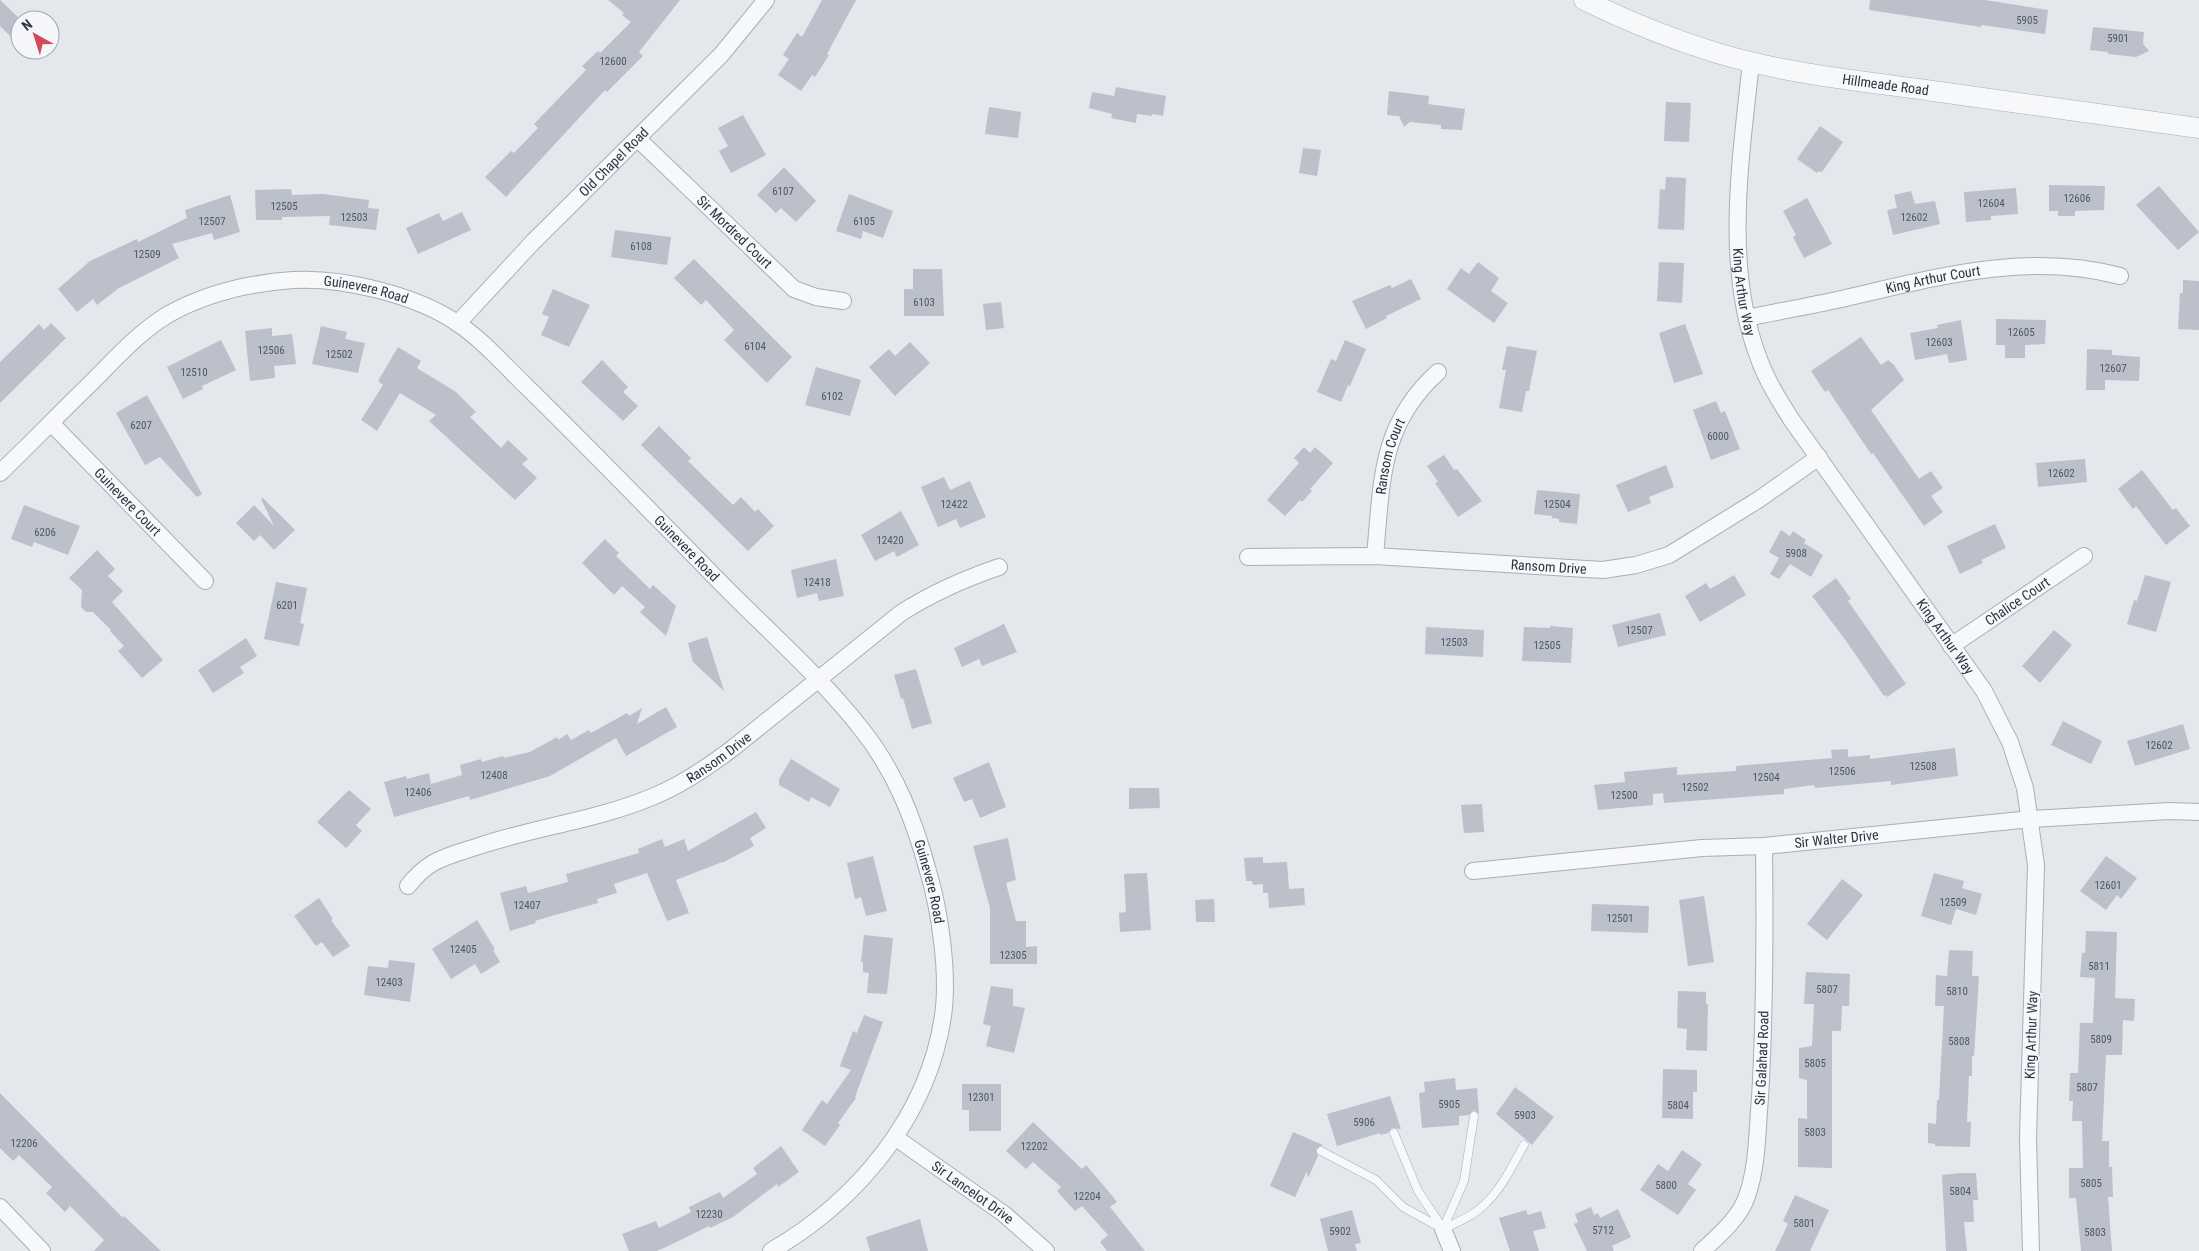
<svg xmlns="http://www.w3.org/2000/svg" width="2199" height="1251" viewBox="0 0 2199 1251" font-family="'Roboto Condensed',sans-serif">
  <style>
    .building { fill: #bbc0ca }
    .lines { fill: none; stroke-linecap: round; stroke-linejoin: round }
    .service-casing { stroke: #a9aeb7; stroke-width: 9 }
    .minor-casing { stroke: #a9aeb7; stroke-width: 18 }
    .tertiary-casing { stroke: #a9aeb7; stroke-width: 21 }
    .service { stroke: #f7f8fa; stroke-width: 8 }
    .minor { stroke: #f7f8fa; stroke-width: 16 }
    .tertiary { stroke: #f7f8fa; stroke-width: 20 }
    .labels { text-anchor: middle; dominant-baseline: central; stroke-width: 4; stroke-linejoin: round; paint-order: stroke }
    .number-label { font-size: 11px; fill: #4f5766 }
    .street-label { font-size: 14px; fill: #2b3445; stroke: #f4f6f9 }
  </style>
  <rect width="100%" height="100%" fill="#e4e7ec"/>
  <!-- building -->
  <path class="building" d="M0 0 20 19V46L0 26Z
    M608 0H680L639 52 643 56 607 92 605 90 506 197 485 177 511 151 514 153 538 128 534 124 586 70 582 66 598 51 600 53 631 22 622 15 624 13Z
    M822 0H856L827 54 829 55 815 77 812 75 801 91 778 75 789 59 783 55 797 33 802 37Z
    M1870 0H1985L2048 10 2045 34 1982 25 1981 27 1869 10Z
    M2093 27 2144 32 2143 44 2149 51 2136 57 2108 54V52L2090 50Z
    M1116 87 1166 96 1163 116 1152 114V116L1137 114 1136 123 1111 118 1112 114 1089 108 1092 92 1114 96Z
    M1389 91 1429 96 1428 104 1465 109 1462 130 1441 129V125L1410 122 1404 127 1399 116 1387 115Z
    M1666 102 1691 103 1689 142 1664 141Z
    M989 107 1021 112 1018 138 985 134Z
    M743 115 766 155 731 173 719 151 728 146 718 128Z
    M1820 126 1843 142 1822 172 1819 171 1817 173 1797 159Z
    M1303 148 1321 150 1317 176 1299 173Z
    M784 167 816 201 796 222 781 208 776 213 757 195Z
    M1666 177 1686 178 1684 230 1658 229 1660 189 1665 190Z
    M2049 185 2105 186 2104 210 2075 211V216H2058V211H2049Z
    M2159 186 2199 232 2178 250 2136 205Z
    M2016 188 2018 214 1991 216V220L1966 222 1964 192Z
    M291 189 292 195 323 194 369 200 368 208 379 209 376 230 329 225 330 216 282 217V220H256L255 190Z
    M1911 191 1915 204 1935 201 1940 224 1893 235 1887 210 1897 208 1894 195Z
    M849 194 893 211 883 238 863 231 861 239 836 231Z
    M230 195 240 232 214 240 212 233 172 244 179 258 119 288 97 305 93 299 77 312 58 289 90 261 137 239 138 242 187 218 185 210Z
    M1807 198 1832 244 1804 258 1793 237 1796 235 1783 211Z
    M462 212 471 230 418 254 406 228 439 213 443 221Z
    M615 230 671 237 667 265 611 257Z
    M694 259 792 357 767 383 724 340 734 330 706 300 701 305 674 278Z
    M1478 262 1499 278 1491 291 1508 303 1494 323 1447 289 1461 268 1469 274Z
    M1659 262 1684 263 1682 303 1657 301Z
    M913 269H942L944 316H904V289H913Z
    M1411 279 1421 299 1386 316 1387 318 1366 329 1352 301 1390 285 1392 288Z
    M2183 280 2199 281V330L2178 329 2180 293H2183Z
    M553 289 590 305 569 347 541 335 549 317 542 314Z
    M1001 302 1004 328 986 330 983 304Z
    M1996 319 2046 320 2045 344 2025 345V358H2005V345H1996Z
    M1961 320 1967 360 1949 363 1947 354 1915 360 1910 333 1938 328 1937 325Z
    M51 323 66 338 0 403V362L39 324 44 330Z
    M1685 324 1703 374 1674 383 1659 333Z
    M321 326 347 332 345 339 365 343 358 373 312 364Z
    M272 328V336L292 334 296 364 274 366 275 378 250 381 245 331Z
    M1861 337 1881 365 1888 360 1894 365 1904 380 1871 410 1919 479 1931 471 1943 488 1931 496 1943 512 1924 526 1873 453 1871 454 1828 390 1825 392 1811 371Z
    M221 340 236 370 202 386 203 389 183 399 167 367Z
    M1345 340 1366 349 1350 386 1348 385 1341 402 1317 392 1331 359 1336 361Z
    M910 342 930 363 895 396 869 367 889 349 895 356Z
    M1507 346 1537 351 1529 391H1526L1522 412 1499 408 1506 370H1502Z
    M398 347 421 361 417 368 456 392 476 412 470 417 501 448 508 440 528 459 522 464 537 478 515 500 429 421 436 415 400 393 377 431 361 420 383 385 378 381Z
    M2087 349 2112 350V355L2140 357 2139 381 2105 380V390H2086Z
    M602 360 628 387 623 392 638 406 623 421 581 382Z
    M816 367 861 380 850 416 805 405Z
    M147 395 202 494 197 497 160 457 145 465 116 413Z
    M1716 401 1721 413 1725 411 1740 449 1711 460 1693 410Z
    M659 426 691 458 688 461 733 505 741 497 755 512 758 509 774 526 748 551 641 445Z
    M1304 447 1310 453 1315 447 1333 463 1310 489 1312 491 1302 502 1300 500 1285 516 1267 500 1299 463 1294 458Z
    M1444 455 1454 470 1457 469 1482 501 1458 517 1435 483 1438 482 1427 466Z
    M2085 459 2087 482 2038 487 2036 463Z
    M1666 465 1674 487 1649 497 1651 503 1628 512 1616 485Z
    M2142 470 2173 510 2176 508 2190 526 2166 545 2136 506 2133 509 2118 489Z
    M944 477 950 490 970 481 986 517 960 528 956 519 938 527 921 487Z
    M1537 490 1580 494 1577 524 1559 522V519L1552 518V516L1534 514Z
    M263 498 295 530 274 550 260 535 254 541 236 523 254 505 274 526 261 499Z
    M24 505 80 526 68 555 34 542 32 547 11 539Z
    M901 511 919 545 897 557 894 551 875 561 861 535Z
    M1995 524 2006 548 1981 560 1983 563 1960 574 1947 546Z
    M1781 530 1790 536 1793 531 1806 540 1804 543 1823 555 1811 577 1790 564 1779 579 1770 574 1779 558 1769 552Z
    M605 539 619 553 616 556 650 589 653 585 676 606 666 636 640 612 645 607 622 586 614 595 582 563Z
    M97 550 115 569 108 576 123 591 112 602 163 660 142 678 118 651 124 646 110 631 111 630 93 612H86L81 607 82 590 69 578Z
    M836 559 844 596 819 601 817 593 797 598 791 570Z
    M1734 575 1746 595 1700 622 1685 596 1706 583 1710 589Z
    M2145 575 2171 582 2156 632 2127 624 2134 600 2137 601Z
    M1836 578 1851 599 1848 601 1906 684 1887 697 1886 695 1884 696 1844 638 1812 596Z
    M276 582 307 588 300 623 304 624 299 646 264 639Z
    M1660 613 1666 635 1618 647 1612 625Z
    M1004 624 1017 652 982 666 979 659 962 667 954 648Z
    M1550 626 1573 628 1571 663 1522 661 1524 627 1550 628Z
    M1426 627 1484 630 1483 657 1425 654Z
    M2054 630 2072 645 2040 683 2022 666Z
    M707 637 724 691 693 662 688 643Z
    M246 638 257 656 240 667 244 673 213 693 198 670Z
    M916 669 932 723 912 729 903 698 901 699 894 675Z
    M666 707 677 727 626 756 616 738 550 776 470 800 469 796 394 817 384 782 406 776 407 779 429 773 431 784 462 775 460 765 481 759 482 762 503 756 504 758 530 752 557 737 558 740 567 734 571 740 589 730 591 733 627 713 629 716 642 708 637 724Z
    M2063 721 2102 741 2091 764 2051 745Z
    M2183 724 2190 749 2135 766 2127 741Z
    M1955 748 1958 776 1891 785V781L1815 788 1814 785 1784 789V794L1664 803 1663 793 1653 794V805L1598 810 1594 785 1625 782 1624 772 1677 767V775L1736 771V766L1832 758 1831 750 1848 749V757L1870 755V759Z
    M791 759 840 789 830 807 811 797 809 802 779 785V779Z
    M989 762 1006 807 980 818 972 799 964 802 953 778Z
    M1129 788H1159L1160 808 1129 809Z
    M349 790 371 809 356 825 362 831 346 848 317 822Z
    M1482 804 1484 832 1464 833 1461 805Z
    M756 812 766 828 750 838 754 846 722 863V862L676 880 689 913 667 921 647 873 614 884 617 893 597 899 598 903 555 915 535 921 536 923 510 931 500 893 526 886 528 893 568 882 566 874 639 853 638 849 662 839 665 847 684 839 688 851Z
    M1008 838 1016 880 1006 883 1016 921H1026V947L1037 946V964H990V908L973 846Z
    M873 856 887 911 866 916 861 897 855 899 847 863Z
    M2106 856 2137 878 2121 899 2117 895 2106 910 2080 891Z
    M1263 857V863L1287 862 1289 889 1304 888 1305 905 1269 908 1268 893H1263V884L1253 885 1252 881H1246L1244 858Z
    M1147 873 1151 930 1120 932 1119 913 1126 912 1124 874Z
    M1934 873 1964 881 1962 888 1982 894 1976 915 1956 909 1951 925 1921 916Z
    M1842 879 1863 895 1827 940 1807 924Z
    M1704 896 1714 962 1688 966 1679 900Z
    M319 898 333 919 331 920 350 946 333 957 322 942 316 946 294 916Z
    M1214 899 1215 922H1196L1195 900Z
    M1592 904 1649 906 1648 933 1591 931Z
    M477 920 495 949 493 950 500 962 481 974 475 964 451 979 432 949Z
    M2086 931 2117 932 2115 998 2135 999 2134 1021 2123 1020 2122 1055H2106L2102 1141H2109V1167H2112L2113 1197H2108L2112 1251H2081L2076 1198H2069V1168H2083L2082 1121H2072L2073 1101H2069L2070 1073H2078L2080 1023H2093L2095 978 2080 977 2082 953H2085Z
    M864 935 893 938 887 994 867 993 869 973 863 972V962H861Z
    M1949 950 1973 951 1972 976H1979L1974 1056H1972V1076H1969L1967 1122H1971L1970 1147 1935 1146V1144L1928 1143V1123L1936 1124 1937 1100H1939L1944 1006H1935L1936 975 1947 976Z
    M389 960 415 963 410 1002 364 995 368 966 388 968Z
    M1806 972 1850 974 1849 1006H1842L1841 1031H1832V1168L1798 1167V1118L1807 1119V1080L1799 1078V1048L1812 1046 1814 1004H1804Z
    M991 986 1013 989V1006L1025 1008 1014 1053 986 1046 991 1026 983 1024Z
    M1678 991 1706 992V1004H1708L1707 1051 1686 1050 1687 1029 1677 1028Z
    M864 1015 883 1022 855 1097 856 1098 838 1123 840 1125 825 1146 802 1130 822 1100 827 1104 851 1070 840 1066 853 1031 857 1033Z
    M1663 1069 1697 1070V1092H1693V1119L1662 1118Z
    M1455 1078 1456 1090 1477 1088 1479 1114 1474 1110 1469 1115 1459 1116V1125L1422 1128 1419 1093 1425 1092 1424 1082Z
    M962 1084H1001V1131H969V1110H962Z
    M1515 1087 1554 1117 1532 1145 1496 1114Z
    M0 1093 123 1218 124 1216 161 1251H94L104 1240 70 1206 65 1212 46 1193 52 1187 19 1155 13 1161 0 1148Z
    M1390 1096 1401 1129 1392 1128 1388 1133 1380 1135V1133L1337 1146 1327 1114Z
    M1033 1122 1082 1169 1086 1165 1104 1186 1117 1202 1110 1207 1145 1251H1107L1100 1242 1108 1235 1082 1206 1075 1211 1057 1191 1061 1187 1033 1162 1026 1169 1006 1151Z
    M1293 1132 1323 1145 1316 1149 1318 1156 1308 1178 1307 1171 1295 1197 1270 1186Z
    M781 1146 799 1172 778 1187 777 1184 733 1217 710 1228 709 1226 666 1247 657 1251H629L622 1234 656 1221 659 1228 691 1212 689 1207 720 1192 723 1198 757 1174 753 1168Z
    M1682 1150 1702 1164 1688 1184 1696 1190 1678 1215 1640 1190 1658 1164 1668 1171Z
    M1961 1173H1976L1978 1200H1973L1974 1222H1964L1967 1251H1946L1942 1175Z
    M1795 1195 1829 1210 1810 1251H1775L1788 1224 1783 1221Z
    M1591 1207 1594 1215 1598 1213 1600 1218 1618 1209 1631 1237 1612 1246 1614 1251H1587L1574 1224 1578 1222 1575 1214Z
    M1352 1210 1361 1243 1355 1244 1357 1251H1328L1320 1219Z
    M1526 1210 1528 1215 1541 1211 1546 1228 1533 1231 1539 1251H1510L1499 1218Z
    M920 1219 928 1251H870L866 1237Z"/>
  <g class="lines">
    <defs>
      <path id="service" d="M1394 1133 1418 1191 1442 1227
        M1321 1151 1376 1180 1403 1207 1443 1229C1458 1222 1475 1215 1486 1203 1503 1187 1513 1164 1524 1145
        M1443 1229 1464 1181 1474 1116"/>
      <g id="minor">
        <path id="s1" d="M1751 62C1741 158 1723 266 1759 359 1767 381 1779 400 1791 419L1984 691 2010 742 2025 788 2036 865 2028 1138 2031 1251"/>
        <path id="s2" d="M638 139 794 289 816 297 843 301"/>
        <path id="s3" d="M1747 318C1775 312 1804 307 1832 301 1927 280 2023 250 2120 276"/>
        <path id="s4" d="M458 323 532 243 721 55 766 0"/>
        <path id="s5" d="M51 423 205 581"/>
        <path id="s6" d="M0 473C31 443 61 412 92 382 116 358 140 331 169 314 207 293 250 283 293 280 342 277 416 295 457 323 483 340 505 366 527 387 574 433 620 480 666 527 693 554 718 581 745 607 786 647 828 686 863 731 896 773 914 820 928 871 940 911 949 974 943 1016 928 1117 857 1201 771 1251"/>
        <path id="s7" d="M1375 556C1382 483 1379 425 1438 372"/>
        <path id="s8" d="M1248 557 1375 556 1603 570 1636 565 1669 555 1758 500 1819 457"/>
        <path id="s9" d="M1951 646 2084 556"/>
        <path id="s10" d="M1473 871 1702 848 1764 846 2031 819 2169 811 2199 812"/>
        <path id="s11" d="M408 886C415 877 423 869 433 863 447 855 464 851 479 846 536 827 597 820 652 797 682 785 708 767 733 748L901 613C932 593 964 579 999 567"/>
        <path id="s12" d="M896 1138 1004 1214 1046 1251"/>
        <path d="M0 1207 42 1251"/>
        <path d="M1443 1229 1452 1251"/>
        <path id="s13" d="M1702 1251C1718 1236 1740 1218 1747 1196 1758 1165 1757 1130 1760 1098 1765 1014 1765 930 1764 846"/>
      </g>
      <g id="tertiary">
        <path id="s14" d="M1584 0C1627 21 1671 39 1717 53 1787 74 1861 81 1933 91 2022 103 2110 116 2199 128"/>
      </g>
    </defs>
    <!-- service casing -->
    <use href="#service" class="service-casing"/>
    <!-- minor casing -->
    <use href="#minor" class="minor-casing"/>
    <!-- tertiary casing -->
    <use href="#tertiary" class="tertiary-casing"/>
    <!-- service -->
    <use href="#service" class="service"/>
    <!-- minor -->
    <use href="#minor" class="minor"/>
    <!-- tertiary -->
    <use href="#tertiary" class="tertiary"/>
  </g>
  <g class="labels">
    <!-- number labels -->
    <g class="number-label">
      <text x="2027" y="20">5905</text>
      <text x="2118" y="38">5901</text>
      <text x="613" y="61">12600</text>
      <text x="783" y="191">6107</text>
      <text x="2077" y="198">12606</text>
      <text x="1991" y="203">12604</text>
      <text x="284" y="206">12505</text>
      <text x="354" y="217">12503</text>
      <text x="1914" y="217">12602</text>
      <text x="212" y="221">12507</text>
      <text x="864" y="221">6105</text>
      <text x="641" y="246">6108</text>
      <text x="147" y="254">12509</text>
      <text x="924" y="302">6103</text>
      <text x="2021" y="332">12605</text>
      <text x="1939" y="342">12603</text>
      <text x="755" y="346">6104</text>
      <text x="271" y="350">12506</text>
      <text x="339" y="354">12502</text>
      <text x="2113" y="368">12607</text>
      <text x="194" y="372">12510</text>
      <text x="832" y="396">6102</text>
      <text x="141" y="425">6207</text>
      <text x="1718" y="436">6000</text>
      <text x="2061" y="473">12602</text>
      <text x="954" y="504">12422</text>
      <text x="1557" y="504">12504</text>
      <text x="45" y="532">6206</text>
      <text x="890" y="540">12420</text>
      <text x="1796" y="553">5908</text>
      <text x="817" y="582">12418</text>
      <text x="287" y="605">6201</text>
      <text x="1639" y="630">12507</text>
      <text x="1454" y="642">12503</text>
      <text x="1547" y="645">12505</text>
      <text x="2159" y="745">12602</text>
      <text x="1923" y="766">12508</text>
      <text x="1842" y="771">12506</text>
      <text x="494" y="775">12408</text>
      <text x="1766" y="777">12504</text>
      <text x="1695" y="787">12502</text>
      <text x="418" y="792">12406</text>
      <text x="1624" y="795">12500</text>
      <text x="2108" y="885">12601</text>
      <text x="1953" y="902">12509</text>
      <text x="527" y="905">12407</text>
      <text x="1620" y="918">12501</text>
      <text x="463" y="949">12405</text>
      <text x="1013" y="955">12305</text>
      <text x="2099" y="966">5811</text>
      <text x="389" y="982">12403</text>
      <text x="1827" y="989">5807</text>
      <text x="1957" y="991">5810</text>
      <text x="2101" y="1039">5809</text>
      <text x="1959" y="1041">5808</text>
      <text x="1815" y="1063">5805</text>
      <text x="2087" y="1087">5807</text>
      <text x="981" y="1097">12301</text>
      <text x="1449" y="1104">5905</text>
      <text x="1678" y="1105">5804</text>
      <text x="1525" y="1115">5903</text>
      <text x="1364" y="1122">5906</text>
      <text x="1815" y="1132">5803</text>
      <text x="24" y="1143">12206</text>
      <text x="1034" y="1146">12202</text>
      <text x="2091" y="1183">5805</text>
      <text x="1666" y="1185">5800</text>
      <text x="1960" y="1191">5804</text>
      <text x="1087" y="1196">12204</text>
      <text x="709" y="1214">12230</text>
      <text x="1804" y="1223">5801</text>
      <text x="1603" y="1230">5712</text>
      <text x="1340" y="1231">5902</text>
      <text x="2095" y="1232">5803</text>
    </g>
    <!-- street labels -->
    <g class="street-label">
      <text stroke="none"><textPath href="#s14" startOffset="315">Hillmeade Road</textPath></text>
      <text stroke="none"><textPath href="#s4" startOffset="224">Old Chapel Road</textPath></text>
      <text stroke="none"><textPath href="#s2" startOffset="134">Sir Mordred Court</textPath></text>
      <text stroke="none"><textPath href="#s3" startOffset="190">King Arthur Court</textPath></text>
      <text stroke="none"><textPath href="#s6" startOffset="436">Guinevere Road</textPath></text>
      <text stroke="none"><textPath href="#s1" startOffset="231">King Arthur Way</textPath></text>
      <text stroke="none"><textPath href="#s7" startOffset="101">Ransom Court</textPath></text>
      <text stroke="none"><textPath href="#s5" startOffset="110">Guinevere Court</textPath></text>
      <text stroke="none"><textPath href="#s6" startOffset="856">Guinevere Road</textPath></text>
      <text stroke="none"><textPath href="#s8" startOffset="301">Ransom Drive</textPath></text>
      <text stroke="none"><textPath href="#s9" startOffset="80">Chalice Court</textPath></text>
      <text stroke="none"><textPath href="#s1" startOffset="635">King Arthur Way</textPath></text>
      <text stroke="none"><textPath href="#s11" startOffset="341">Ransom Drive</textPath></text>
      <text stroke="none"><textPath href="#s10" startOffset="365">Sir Walter Drive</textPath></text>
      <text stroke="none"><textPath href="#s6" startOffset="1276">Guinevere Road</textPath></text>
      <text transform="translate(2031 1035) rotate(-88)">King Arthur Way</text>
      <text stroke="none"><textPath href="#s13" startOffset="211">Sir Galahad Road</textPath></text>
      <text stroke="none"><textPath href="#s12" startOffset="94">Sir Lancelot Drive</textPath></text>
    </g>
  </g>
  <!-- north arrow -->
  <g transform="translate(35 35) rotate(321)"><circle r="24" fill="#f4f6f9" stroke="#a4a8b1"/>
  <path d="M0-4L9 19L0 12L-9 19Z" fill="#d1495b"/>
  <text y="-8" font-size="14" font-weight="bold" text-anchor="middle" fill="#2b3445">N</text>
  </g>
</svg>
